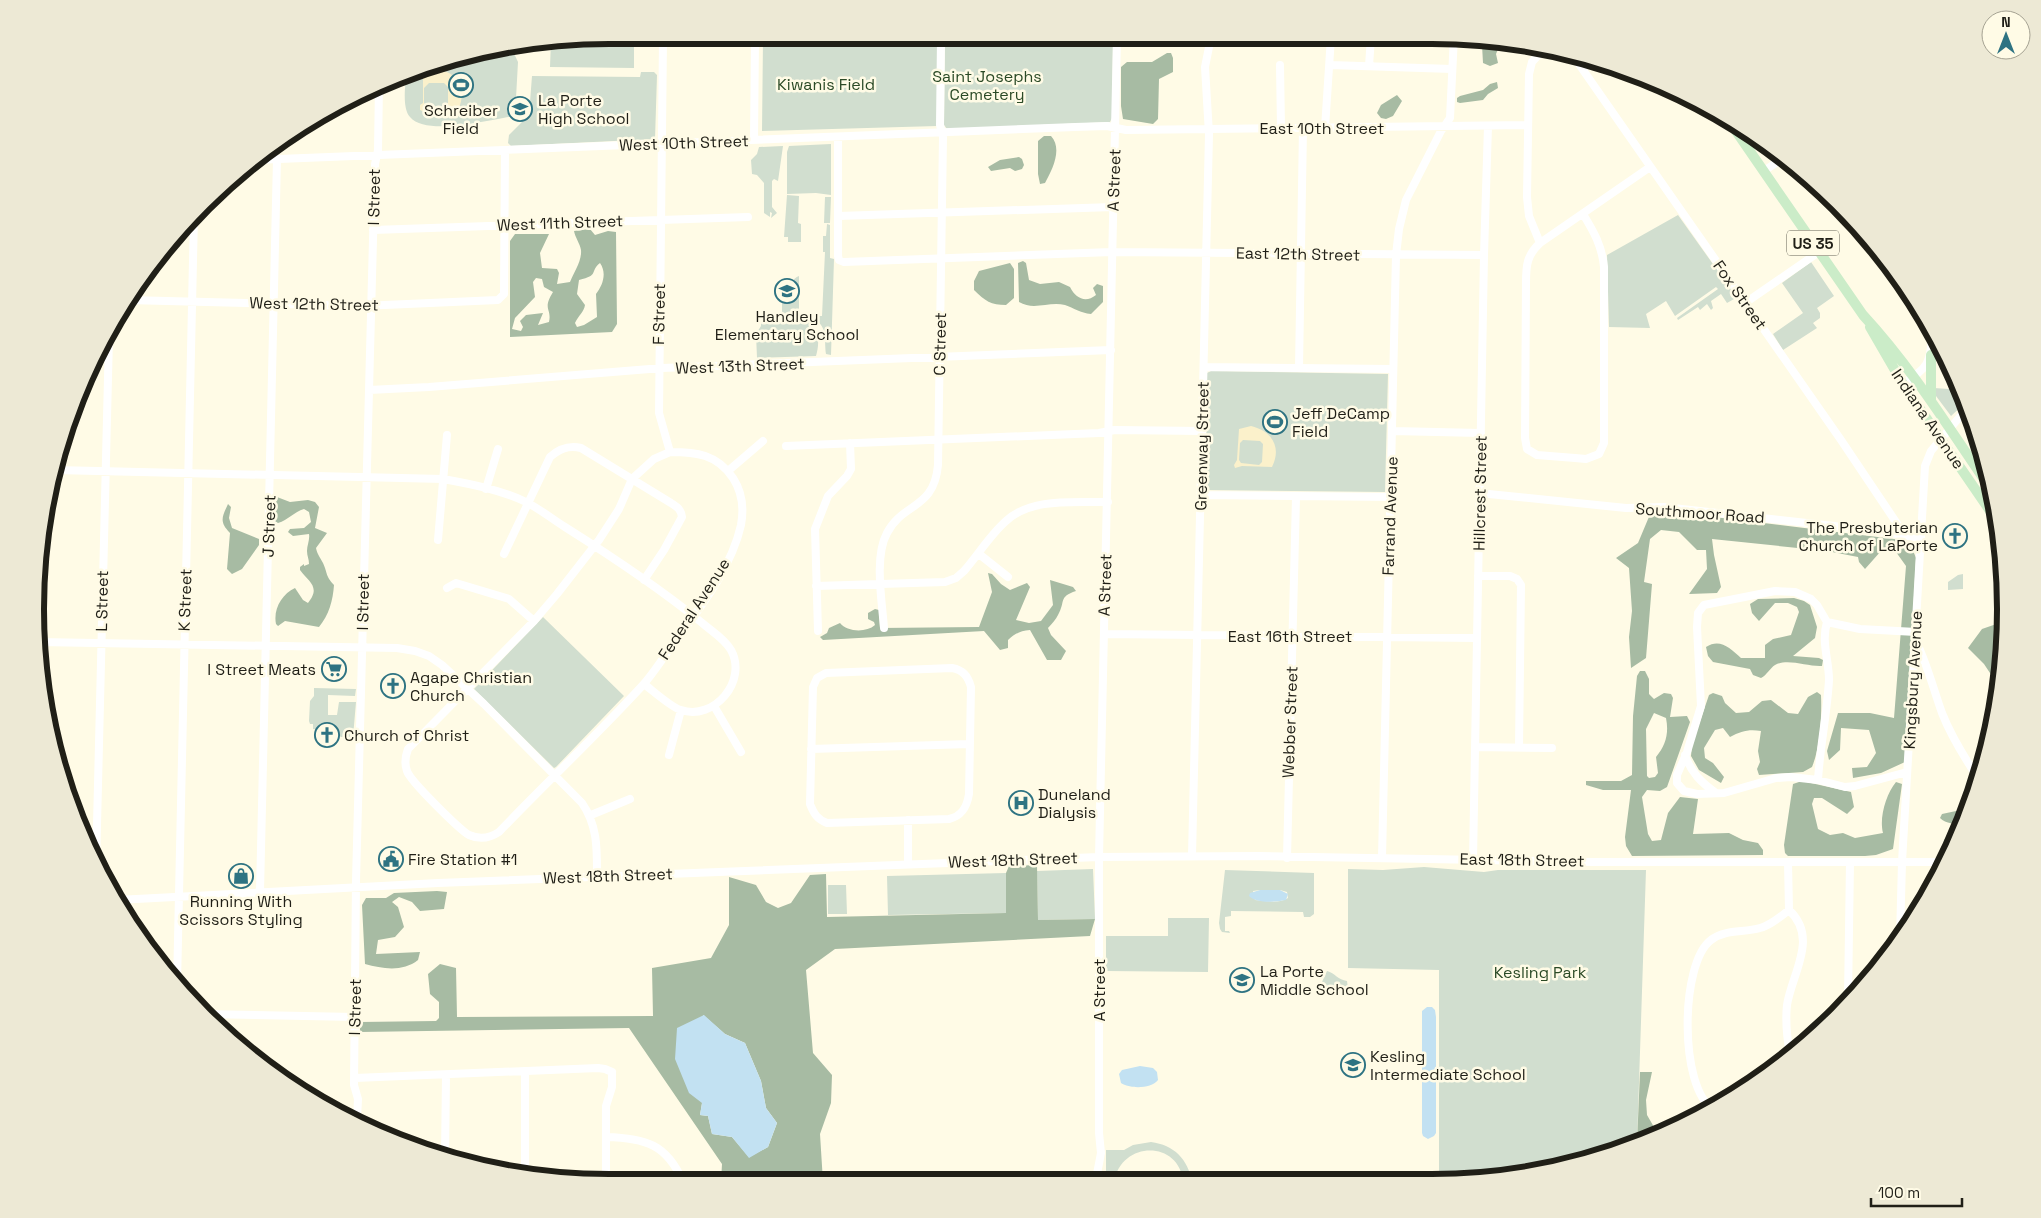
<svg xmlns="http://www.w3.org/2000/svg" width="2041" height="1218" viewBox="0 0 2041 1218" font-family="'Space Grotesk',sans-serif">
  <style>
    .green { fill: #d1decf; fill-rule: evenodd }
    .forest { fill: #a7bba3; fill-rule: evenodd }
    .sand { fill: #fbf1cb; fill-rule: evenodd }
    .water { fill: #c2e1f2 }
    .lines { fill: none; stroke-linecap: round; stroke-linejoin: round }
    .minor { stroke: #fff; stroke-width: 8 }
    .major { stroke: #cbecc8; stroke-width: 10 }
    .labels { text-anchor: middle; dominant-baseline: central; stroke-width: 5; stroke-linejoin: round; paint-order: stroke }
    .shield { fill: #fffbe6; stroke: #636155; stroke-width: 1 }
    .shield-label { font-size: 15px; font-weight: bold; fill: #201f17 }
    .park-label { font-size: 16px; fill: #2b4a26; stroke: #fffbe6 }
    .poi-label { font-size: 16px; fill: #201f17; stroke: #fffbe6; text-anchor: start }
    .street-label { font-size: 16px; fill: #201f17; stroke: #fffbe6 }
    .rim { fill: none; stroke: #201f17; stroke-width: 6 }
  </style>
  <rect width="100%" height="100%" fill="#fffbe6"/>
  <!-- green -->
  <path class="green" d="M938 38 937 126 762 131 763 39Z
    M945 38H1113L1112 118 1110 122 947 129 944 125Z
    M551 40H634V68L550 67Z
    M510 45 518 62 515 116C491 119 427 137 410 117 402 108 405 85 407 73L425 65Z
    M641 72H654L657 75 655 139 511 146 508 143 509 135 529 115 532 76 640 77Z
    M831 144V195L816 193 787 194V152L789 146Z
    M783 146 778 181 774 179 772 181V207L777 213 771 218 772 213 770 212V217L764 213V183L757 175 752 174 751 160 757 154 759 147Z
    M787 195 799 196 798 223 801 224V242H788V237H784Z
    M825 197H831L830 223H824Z
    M1678 215 1735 295 1734 299 1727 303 1721 294 1711 301 1713 308 1711 310 1707 304 1700 310 1698 307 1678 320 1677 318 1718 289 1716 287 1675 316 1666 301 1646 314 1650 328 1609 327 1607 255Z
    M827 224 830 225V258L834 259 831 355 826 354C824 340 828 329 816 320V316H822L825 252H823V236H826Z
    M1811 262 1834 296 1817 308 1820 313V318L1813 323 1817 328 1783 350 1773 334 1803 313 1782 283Z
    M799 276V315L805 316V318H782V294H786C787 288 793 278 799 276Z
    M761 319 812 320 811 327C820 333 819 346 816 356L757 358 756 334 761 326Z
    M1211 371 1388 374 1385 492 1206 490 1207 373Z
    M1934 388 1963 390 1966 402 1951 416 1936 396Z
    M1963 574V589L1948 590V582L1958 575Z
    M543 617 624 696 556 767 554 768 474 689Z
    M314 688 356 689 355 696 328 695V715H337L339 702H356L353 737H341L335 732 313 729V724H310L309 721 310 701 314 696Z
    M1424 867 1484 872 1498 870H1646L1637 1143 1616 1153 1470 1182H1439V970L1348 968V869L1383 870Z
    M1093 869 1095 919 1038 920 1037 871Z
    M1225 870 1314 873V914L1310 917H1304L1303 912 1231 911V916L1225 917V931H1229L1230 933 1222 932 1220 929 1219 923ZM1260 890H1280L1287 892 1288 898C1280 904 1265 901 1255 900L1253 891Z
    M1006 873V913L888 915 887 876Z
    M828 885H846L847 914H828Z
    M1168 918H1209L1208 972 1106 971V936H1168Z
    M1327 971C1335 973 1338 980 1347 981L1348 989H1331L1330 995 1323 991 1321 984Z
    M1151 1142C1174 1145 1188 1159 1192 1182H1183C1180 1140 1121 1140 1114 1182H1106V1150H1124L1133 1145Z"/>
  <!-- forest -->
  <path class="forest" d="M1491 40 1501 42 1496 54 1498 63 1490 66 1483 63 1482 45Z
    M1167 53H1171L1173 58V72L1159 79 1158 119 1153 124 1123 119 1121 106V67L1127 62H1152Z
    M1497 82 1498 88 1488 94 1483 100 1460 103 1457 102V98L1460 96 1483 90 1490 84Z
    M1397 95 1402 101 1393 116 1386 119 1381 118 1377 113 1381 105Z
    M1044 136H1051C1063 149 1052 170 1045 183L1040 184 1038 174V141Z
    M1019 157 1022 159 1024 165 1022 169 1015 171 1010 168 991 171 988 167 1000 160Z
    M590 229 595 235 608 231 616 232 617 324 612 332 510 337V241L515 234H549L540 253 542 268 557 269 559 273 557 284 570 282C574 272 582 261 581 250 580 244 575 237 574 231ZM600 263C607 273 603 285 596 294L597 317 584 325 577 327 575 323C578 316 584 312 585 305L577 294 579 280C600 275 589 272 600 263ZM536 278 542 279 544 287 553 292C542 310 552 308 549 322L538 325 543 313 526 315 520 321 523 327 521 331 512 329 515 318 535 297 533 282Z
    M1023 261 1026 263 1029 280 1040 284 1059 282 1070 287C1076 299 1086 303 1096 295L1093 288 1097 284 1103 286V302L1091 314C1080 313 1074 308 1065 305 1049 301 1034 311 1019 302L1018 263Z
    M1010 263 1014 269V298L1006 305C991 305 985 301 974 290V281L979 271Z
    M277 497 290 502 308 500 315 502 319 507 315 528 327 533 316 548C317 554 320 557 323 563 328 574 325 575 334 585 333 600 329 615 319 627L285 621 278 626 276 624C273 609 282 594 295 588L303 600 308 603C321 587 309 582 300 570V567L304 564V566L309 564C309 559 307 556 307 551 307 545 310 540 309 534L293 536 288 532 290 529 304 528 311 522 309 512 304 509C294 512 288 520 278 523L275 521 274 513Z
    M228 504 231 507 229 518 232 528 259 539V545L242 569 232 574 227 569 230 533C219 522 222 517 228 504Z
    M1651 512 1681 513 1902 540 1910 543 1916 558 1905 762 1881 773 1853 778 1852 768 1867 767 1876 753 1869 730 1841 728 1840 750 1829 760 1827 751 1838 713H1870L1894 718 1906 566 1896 552 1881 551 1865 569 1859 562 1858 557 1827 551 1712 539 1714 555 1721 587 1717 593 1689 594 1707 569 1706 550H1697L1679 532 1661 530 1650 539 1644 582 1652 584 1646 658 1631 668 1629 637 1632 611 1629 568 1616 558 1638 543Z
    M988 573 992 574 1001 584 1010 590 1027 583 1030 587 1016 620 1029 623 1041 621 1053 605 1050 580 1073 587 1076 591C1058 597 1066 601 1058 615 1056 619 1052 624 1048 628L1051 635 1066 651 1061 660H1047L1030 630C1020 631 1016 633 1008 640V648L1000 650 984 631 823 640 820 637 827 633 829 628 840 623C847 632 866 633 875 625L874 622 868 619V613L875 609 879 610 880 628 979 627 992 592Z
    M1794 598 1804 601 1810 605 1817 627 1815 638 1793 656 1819 658 1823 660 1822 666C1808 667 1788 658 1775 665 1770 668 1767 675 1761 678L1753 675 1750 669 1713 662 1708 656 1706 647C1720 638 1730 648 1741 658H1765V645L1773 639 1791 635 1799 612 1797 607 1788 603H1775L1759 621 1752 613 1750 604 1758 599Z
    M2005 621 1998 685 1984 664 1968 648 1982 629Z
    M1640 671H1645L1649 679V694L1654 699 1664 693 1671 694 1673 698 1670 717 1687 716 1690 722 1667 787 1660 791 1647 790 1642 797 1648 834 1652 841 1661 840 1668 813 1680 797 1698 799 1693 834 1729 833 1743 840 1758 843 1763 850V855L1632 856 1626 846 1625 837 1631 790H1603L1586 785V781H1621L1632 775 1633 716 1637 676ZM1654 713 1666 718C1669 733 1666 745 1656 757L1658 773 1655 777 1649 778 1647 776 1646 729Z
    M1817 692 1821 695C1822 716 1820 748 1812 767L1803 772 1759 775 1757 769 1760 762 1758 751 1761 731C1749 729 1741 731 1730 737L1723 728 1715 730 1704 748 1705 758 1713 763 1724 777 1721 783 1699 770 1691 756 1692 745 1709 695 1713 693 1722 696 1725 703 1736 713 1749 712 1762 701 1771 700 1788 713 1798 714 1808 697Z
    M1802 781 1851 792 1854 807 1847 814 1822 798H1814L1812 804 1818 829 1830 835 1843 833 1855 838 1883 833C1879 818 1886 794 1896 782L1902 784 1893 849 1876 855 1865 856H1788L1785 853 1784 845 1793 784Z
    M1956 811 1967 813 1964 824C1955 824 1946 824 1940 818L1942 814Z
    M1949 833 1957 835 1958 837 1949 853 1942 850 1944 840Z
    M1037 865 1038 920 1095 919 1090 936 835 949 806 970 813 1053 832 1075 831 1103 820 1134 823 1182H721L722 1164 629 1028 360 1032V1022L436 1021 439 1018V1002L430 994 428 974 440 964 456 968 457 1017 653 1016 652 968 711 958 729 925V877L756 885 766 902 778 908 791 903 810 875 826 874 827 917 1006 913V873L1009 866ZM703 1015 725 1034 745 1043 761 1081 766 1108 777 1123 768 1147 749 1157 732 1137 712 1134 708 1116 700 1115 702 1103Z
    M437 891 447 892 444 909 420 911 412 902 399 897 392 902 398 907 404 927 395 937 378 940 376 954 420 952 418 960C403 972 383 969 365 964L362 905 366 898H386L394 893Z
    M1640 1072H1652L1646 1100 1647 1115 1658 1134 1637 1143Z"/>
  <!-- sand -->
  <path class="sand" d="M434 69C456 70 467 88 459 108H428L425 112 420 110V105L423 103V72ZM429 83H444L448 87V103L445 107H428L424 103V88Z
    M1251 426C1272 431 1282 447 1272 467L1242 466 1235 468 1234 465 1237 460 1239 429ZM1243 440 1260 441 1263 444 1262 462 1259 465 1241 463 1239 460 1240 443Z"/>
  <!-- water -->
  <path class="water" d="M1280 890 1288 894 1286 900C1276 902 1257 904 1249 896L1250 893 1260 890Z
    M1427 1007H1432L1435 1010 1436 1017V1133L1434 1136 1428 1139 1423 1136 1422 1133V1011Z
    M704 1015 725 1034 745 1043 761 1081 766 1108 777 1123 768 1147 749 1158 732 1137 712 1134 708 1116 700 1115 702 1103 689 1093 675 1059 677 1028Z
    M1140 1066 1153 1068 1157 1072 1158 1080C1151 1089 1130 1089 1121 1083L1119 1074 1122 1070Z"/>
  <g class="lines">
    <!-- minor -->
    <path class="minor" d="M663 39 659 413 670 452
      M1542 51 1532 62 1529 74 1527 197 1529 216 1540 243C1527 255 1526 265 1526 283L1525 438 1527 449 1537 455 1575 458 1586 459 1599 454 1604 443V267C1602 246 1594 232 1583 214
      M1574 57 1841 440 1904 534
      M1280 65 1281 128
      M1330 65 1452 69
      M1369 66 1371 37
      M1325 128 1331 37
      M838 137V256L839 260 844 262 1112 252 1484 255
      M754 140 755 39
      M253 160 1075 127 1107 126 1126 130 1528 125
      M1764 171 1783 158
      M838 216 1113 207
      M373 230 748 217
      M1540 243 1650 167
      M127 300 362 306 498 300 504 294 505 150
      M1745 303 1819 252
      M1204 367 1393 369
      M1299 368 1303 128
      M1903 384C1929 366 1930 365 1932 333
      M369 390 429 387 662 368 1111 350
      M1392 431 1481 433
      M786 446 1099 433 1115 430 1202 431
      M670 452C696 452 717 454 733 478 742 492 744 509 741 525 731 570 698 610 672 646 662 659 653 674 642 686 596 736 546 783 499 832 490 838 480 840 469 835 460 830 410 781 407 771 404 763 405 757 408 749L534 621 557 594 599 540 619 509 632 479 654 459Z
      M55 470 443 479C471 484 501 490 526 502 540 509 552 519 565 527 611 556 658 587 701 622 711 631 724 638 731 650 748 681 714 721 681 710 672 708 652 690 644 684
      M728 471 763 441
      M486 489 498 449
      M1479 493 1626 508 1664 507 1736 515 1879 531 1920 538
      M1202 495 1390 497
      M438 540 447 435
      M504 554 550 457C559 449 568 445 581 448L671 503C677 507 681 509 682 517L664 550 644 580
      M979 554 1008 577
      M1478 576H1510L1517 579 1521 585 1519 747
      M816 586 945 582 956 578 964 571C978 555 990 535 1006 521 1032 497 1075 503 1108 502
      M447 588 456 583 509 599 534 621
      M884 628C882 601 874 557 887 533 903 502 934 510 938 465L943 137 940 125 941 38
      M818 631 815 529 828 496 847 476 851 469 850 443
      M1104 634 1476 638
      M1915 639C1927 663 1933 688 1942 713 1951 736 1964 757 1978 778
      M38 642 397 648 415 651 429 656 442 665 484 704 582 803C598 826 597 850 597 877
      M952 668C963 670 968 676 971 687L969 794C967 807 962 816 949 819L827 823C817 819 814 814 810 804L813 687 817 678 826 673Z
      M714 706 741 752
      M1475 747 1552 748
      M811 749 969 744
      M669 755 681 710
      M1685 755C1691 773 1702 783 1716 793
      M1907 772 1855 786 1845 787 1818 780 1791 777 1776 778 1724 793 1697 794 1684 791 1677 783V775L1687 752 1701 706 1697 627 1698 613 1704 605 1775 591 1795 592 1811 599 1817 605 1827 622 1860 629 1916 632
      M1818 780C1820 747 1827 714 1829 680 1829 660 1821 642 1827 622
      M591 815 630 799
      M908 820V863
      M1192 856 1209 134 1205 67 1211 37
      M1287 858 1296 497
      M1382 858 1396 255 1399 229 1406 200 1441 131 1450 118 1454 36
      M1473 860 1484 255 1488 126
      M1788 862 1789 910
      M96 866 109 337
      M260 892 277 159
      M117 900 438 883 1099 857 1259 856 1592 862H1944
      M1900 938 1902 862 1925 466 1931 451 1968 407
      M177 985 194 215
      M1848 998 1850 862
      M202 1014 355 1017
      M355 1078 598 1068 605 1069 612 1072
      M1713 1109C1679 1088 1680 963 1711 940 1725 929 1744 933 1760 928 1771 925 1780 917 1789 910 1819 938 1792 973 1787 1005 1785 1023 1787 1038 1790 1055
      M357 1119 358 1099 354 1085 356 881 375 164 378 150 379 84
      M606 1137C645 1138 667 1144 683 1182
      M445 1157 446 1075
      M525 1173V1071
      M1096 1179 1101 1153 1099 1133V857L1117 38
      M606 1182V1106L612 1087V1072"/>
    <!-- major -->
    <path class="major" d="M1729 121 1863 315C1913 369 1952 433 1994 494
      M1870 327 1903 384 1997 521
      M1931 400V355"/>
  </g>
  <!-- icons -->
  <defs>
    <symbol id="stadium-ring" viewBox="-11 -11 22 22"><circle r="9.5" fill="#fffbe6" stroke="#2e7382" stroke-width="1.5"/><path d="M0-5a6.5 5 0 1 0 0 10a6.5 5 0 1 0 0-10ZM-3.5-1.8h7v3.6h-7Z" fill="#2e7382"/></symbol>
    <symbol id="school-ring" viewBox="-11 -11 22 22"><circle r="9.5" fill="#fffbe6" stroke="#2e7382" stroke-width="1.5"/><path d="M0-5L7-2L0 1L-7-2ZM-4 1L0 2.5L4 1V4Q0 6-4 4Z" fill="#2e7382"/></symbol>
    <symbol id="church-ring" viewBox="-11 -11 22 22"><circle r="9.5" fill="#fffbe6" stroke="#2e7382" stroke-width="1.5"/><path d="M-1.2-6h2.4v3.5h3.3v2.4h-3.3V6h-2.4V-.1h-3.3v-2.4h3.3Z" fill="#2e7382"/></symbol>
    <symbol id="supermarket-ring" viewBox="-11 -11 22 22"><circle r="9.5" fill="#fffbe6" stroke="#2e7382" stroke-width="1.5"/><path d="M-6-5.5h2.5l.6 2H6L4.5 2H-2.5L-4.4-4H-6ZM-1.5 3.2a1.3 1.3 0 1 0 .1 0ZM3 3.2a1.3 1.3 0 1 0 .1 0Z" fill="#2e7382"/></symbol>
    <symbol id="hospital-ring" viewBox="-11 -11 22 22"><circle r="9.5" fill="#fffbe6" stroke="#2e7382" stroke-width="1.5"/><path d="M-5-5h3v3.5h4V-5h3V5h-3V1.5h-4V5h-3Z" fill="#2e7382"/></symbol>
    <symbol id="civic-ring" viewBox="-11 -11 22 22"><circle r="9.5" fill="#fffbe6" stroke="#2e7382" stroke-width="1.5"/><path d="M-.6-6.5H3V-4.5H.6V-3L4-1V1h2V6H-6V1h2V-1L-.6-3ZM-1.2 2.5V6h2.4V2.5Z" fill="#2e7382"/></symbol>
    <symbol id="shop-ring" viewBox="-11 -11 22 22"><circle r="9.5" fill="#fffbe6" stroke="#2e7382" stroke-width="1.5"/><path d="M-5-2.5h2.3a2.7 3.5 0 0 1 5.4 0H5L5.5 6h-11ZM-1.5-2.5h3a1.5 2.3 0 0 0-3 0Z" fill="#2e7382"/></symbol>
  </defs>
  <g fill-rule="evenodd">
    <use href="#stadium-ring" x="447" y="71" width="28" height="28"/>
    <use href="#school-ring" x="506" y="95" width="28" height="28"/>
    <use href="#school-ring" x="773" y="277" width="28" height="28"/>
    <use href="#stadium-ring" x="1261" y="408" width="28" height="28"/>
    <use href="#church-ring" x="1941" y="522" width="28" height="28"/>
    <use href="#supermarket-ring" x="320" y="655" width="28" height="28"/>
    <use href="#church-ring" x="379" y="672" width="28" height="28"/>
    <use href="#church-ring" x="313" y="721" width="28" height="28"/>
    <use href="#hospital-ring" x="1007" y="789" width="28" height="28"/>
    <use href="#civic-ring" x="377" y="845" width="28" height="28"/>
    <use href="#shop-ring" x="227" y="862" width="28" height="28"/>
    <use href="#school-ring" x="1228" y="966" width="28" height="28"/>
    <use href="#school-ring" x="1339" y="1051" width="28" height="28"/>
  </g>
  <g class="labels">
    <!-- shield labels -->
    <rect class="shield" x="1787" y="230.5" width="52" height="25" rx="4"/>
    <g class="shield-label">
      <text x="1813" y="243">US 35</text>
    </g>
    <!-- park labels -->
    <g class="park-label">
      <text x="987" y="76">Saint Josephs<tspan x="987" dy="18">Cemetery</tspan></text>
      <text x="826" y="84">Kiwanis Field</text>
      <text x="1540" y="972">Kesling Park</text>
    </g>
    <!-- poi labels -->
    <g class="poi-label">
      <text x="538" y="100">La Porte<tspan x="538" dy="18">High School</tspan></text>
      <text x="461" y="110" text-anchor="middle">Schreiber<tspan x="461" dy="18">Field</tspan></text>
      <text x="787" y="316" text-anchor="middle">Handley<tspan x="787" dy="18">Elementary School</tspan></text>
      <text x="1292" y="413">Jeff DeCamp<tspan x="1292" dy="18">Field</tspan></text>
      <text x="1938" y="527" text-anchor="end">The Presbyterian<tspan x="1938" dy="18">Church of LaPorte</tspan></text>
      <text x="316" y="669" text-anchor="end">I Street Meats</text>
      <text x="410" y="677">Agape Christian<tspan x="410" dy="18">Church</tspan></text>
      <text x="344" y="735">Church of Christ</text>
      <text x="1038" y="794">Duneland<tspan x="1038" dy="18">Dialysis</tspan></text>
      <text x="408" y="859">Fire Station #1</text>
      <text x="241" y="901" text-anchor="middle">Running With<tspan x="241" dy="18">Scissors Styling</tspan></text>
      <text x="1260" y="971">La Porte<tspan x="1260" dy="18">Middle School</tspan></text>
      <text x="1370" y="1056">Kesling<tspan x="1370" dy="18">Intermediate School</tspan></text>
    </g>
    <!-- street labels -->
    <g class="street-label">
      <text x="1322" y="128">East 10th Street</text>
      <text transform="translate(684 143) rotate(-2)">West 10th Street</text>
      <text transform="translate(1114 180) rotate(-88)">A Street</text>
      <text transform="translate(374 197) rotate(-89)">I Street</text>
      <text transform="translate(560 223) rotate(-2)">West 11th Street</text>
      <text transform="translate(1298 254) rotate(1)">East 12th Street</text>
      <text transform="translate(1740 295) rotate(55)">Fox Street</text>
      <text transform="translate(314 304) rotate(1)">West 12th Street</text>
      <text transform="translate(659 314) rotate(-89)">F Street</text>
      <text transform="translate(940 344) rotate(-89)">C Street</text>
      <text transform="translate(740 366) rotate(-2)">West 13th Street</text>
      <text transform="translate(1928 419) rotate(56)">Indiana Avenue</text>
      <text transform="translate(1202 446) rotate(-89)">Greenway Street</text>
      <text transform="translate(1480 493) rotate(-89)">Hillcrest Street</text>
      <text transform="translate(1700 513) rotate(4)">Southmoor Road</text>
      <text transform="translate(1390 516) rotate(-88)">Farrand Avenue</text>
      <text transform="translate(269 526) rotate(-88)">J Street</text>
      <text transform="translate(1105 585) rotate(-88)">A Street</text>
      <text transform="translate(185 600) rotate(-88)">K Street</text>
      <text transform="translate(102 601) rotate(-89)">L Street</text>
      <text transform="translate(363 602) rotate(-89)">I Street</text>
      <text transform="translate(694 609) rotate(-57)">Federal Avenue</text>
      <text x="1290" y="636">East 16th Street</text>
      <text transform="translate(1913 680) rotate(-87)">Kingsbury Avenue</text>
      <text transform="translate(1290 722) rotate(-88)">Webber Street</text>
      <text transform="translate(1013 860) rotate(-2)">West 18th Street</text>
      <text transform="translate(1522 860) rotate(1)">East 18th Street</text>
      <text transform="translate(608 876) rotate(-2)">West 18th Street</text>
      <text transform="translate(1099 990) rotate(-90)">A Street</text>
      <text transform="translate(355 1007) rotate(-89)">I Street</text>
    </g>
  </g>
  <!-- crop -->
  <path d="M0 0H2041V1218H0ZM609 44H1432A565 565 0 0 1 1997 609V609A565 565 0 0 1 1432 1174H609A565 565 0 0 1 44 609V609A565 565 0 0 1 609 44Z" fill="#ede9d5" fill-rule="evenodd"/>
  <path class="rim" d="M609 44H1432A565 565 0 0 1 1997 609V609A565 565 0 0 1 1432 1174H609A565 565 0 0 1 44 609V609A565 565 0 0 1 609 44Z"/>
  <!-- north arrow -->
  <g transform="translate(2006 35)"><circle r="24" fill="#fffbe6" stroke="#a6a393"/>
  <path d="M0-4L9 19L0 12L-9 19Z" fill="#2e7382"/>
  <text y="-8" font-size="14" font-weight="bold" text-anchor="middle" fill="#201f17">N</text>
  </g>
  <!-- scale -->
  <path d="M1871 1198v8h91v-8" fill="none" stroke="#201f17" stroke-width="2.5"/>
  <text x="1878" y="1198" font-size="15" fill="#201f17" stroke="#fffbe6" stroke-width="4" paint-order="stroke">100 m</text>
</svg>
